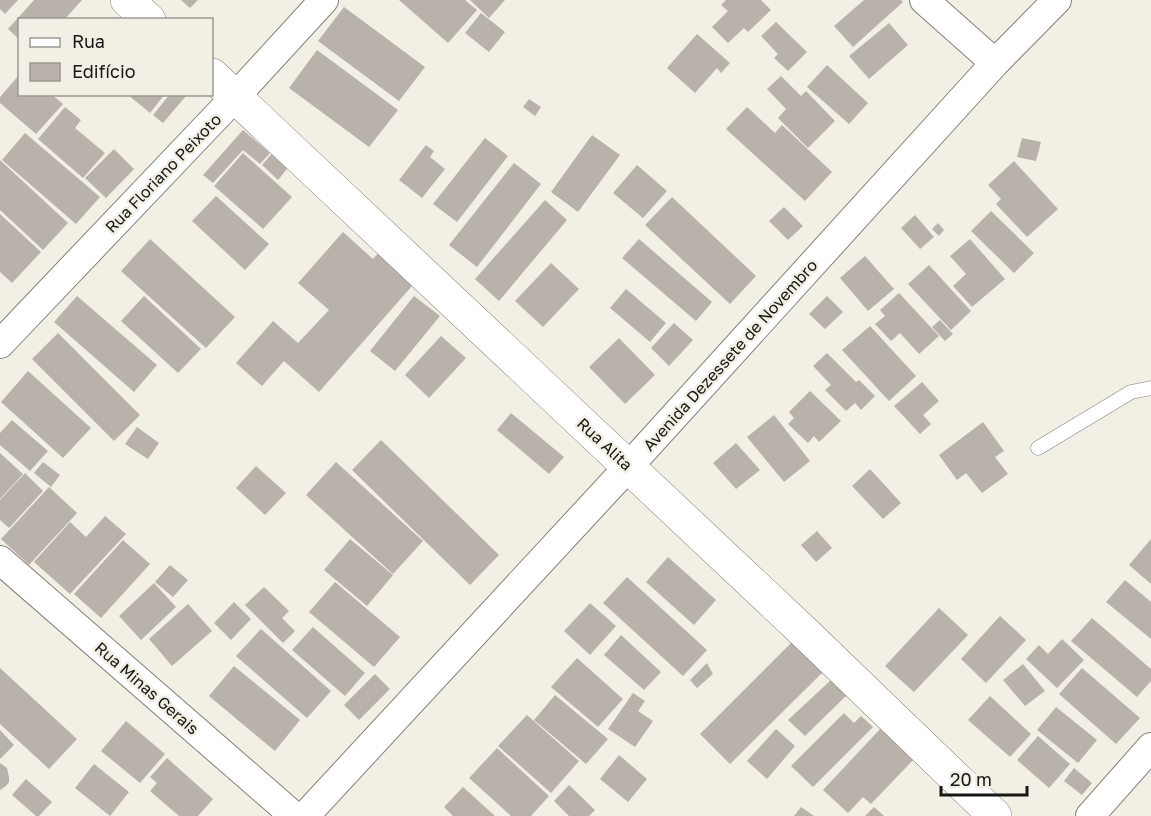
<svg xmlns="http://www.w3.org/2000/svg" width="1151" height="816" viewBox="0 0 1151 816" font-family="'Golos Text',sans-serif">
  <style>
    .building { fill: #b9b2aa }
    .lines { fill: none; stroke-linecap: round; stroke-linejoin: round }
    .service-casing { stroke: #848178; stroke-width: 15 }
    .minor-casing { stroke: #848178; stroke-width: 30 }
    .tertiary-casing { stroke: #848178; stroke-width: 34 }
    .service { stroke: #fff; stroke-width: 14 }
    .minor { stroke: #fff; stroke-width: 28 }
    .tertiary { stroke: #fff; stroke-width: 33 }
    .labels { text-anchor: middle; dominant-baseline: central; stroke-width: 5; stroke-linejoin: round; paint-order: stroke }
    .street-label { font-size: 16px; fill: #181714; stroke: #f2efe4 }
  </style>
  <rect width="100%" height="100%" fill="#f2efe4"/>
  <!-- building -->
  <path class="building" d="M0 0H18L5 14 0 9Z
    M34 0H82L64 20H20V40L8 29Z
    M181 0H198L190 8Z
    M399 0H465L477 10 448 43Z
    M470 0H505L489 18Z
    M726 0H761L771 10 748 32 744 28 728 43 712 27 728 11 721 5Z
    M864 0H901L903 2 853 47 834 26Z
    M344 7 425 67 399 101 318 41Z
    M481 13 505 32 489 52 465 33Z
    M776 22 807 52 788 71 774 58 778 54 761 36Z
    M889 23 908 45 869 79 849 56Z
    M697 34 730 63 721 73 717 68 695 93 667 68Z
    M317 50 398 110 369 147 289 88Z
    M827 65 868 103 849 124 807 87Z
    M20 74V94H51L63 104 36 134 0 103V97Z
    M781 76 801 96 806 91 835 121 808 148 778 118 786 109 767 89Z
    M127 94H165L150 113Z
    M170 94H184L186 96 163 123 153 115Z
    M529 99 541 107 535 116 523 107Z
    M65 107 81 120 75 128 105 153 83 178 38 139Z
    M747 107 775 133 782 125 832 172 805 201 726 129Z
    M243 130 270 153 260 164 243 150 213 183 203 175Z
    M25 133 100 197 76 224 2 160Z
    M592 135 620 155 578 212 551 192Z
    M485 138 508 156 457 222 433 204Z
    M1022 138 1041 142 1036 161 1017 157Z
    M426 145 434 151 430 157 445 169 422 198 399 180Z
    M114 149 134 169 106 198 85 178Z
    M275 150 291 164 278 180 262 165Z
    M243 153 292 197 263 229 214 186Z
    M0 160 68 223 43 250 0 210Z
    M1014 161 1058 209 1027 237 996 204 1001 199 988 185Z
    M514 163 541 184 477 267 449 245Z
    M637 165 667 191 643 218 613 193Z
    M216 196 269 244 245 270 192 221Z
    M672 197 756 276 730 304 645 225Z
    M545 200 567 220 499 301 475 279Z
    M784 207 803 226 788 240 769 221Z
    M991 211 1034 253 1014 273 971 231Z
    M0 214 41 252 12 283 0 272Z
    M915 215 934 237 920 249 901 228Z
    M938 223 944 230 939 236 932 229Z
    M343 232 373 259 384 247 419 278 319 392 284 361 262 386 236 363 273 321 298 343 329 310 298 283Z
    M150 239 235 317 206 348 121 271Z
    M639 239 712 302 696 321 622 258Z
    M970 239 1005 279 972 307 953 286 966 274 950 256Z
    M865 256 894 289 868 311 840 278Z
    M551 263 579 289 543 327 515 301Z
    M929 265 971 311 951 330 908 284Z
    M626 289 666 323 650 342 610 308Z
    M899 293 939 336 919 354 900 333 891 341 875 324 885 316 880 310Z
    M77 296 157 365 134 392 54 322Z
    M144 296 201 349 178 373 121 321Z
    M414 296 440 316 395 371 370 351Z
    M827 296 843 312 825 329 809 314Z
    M940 320 953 334 945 341 932 327Z
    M674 323 693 340 669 366 651 348Z
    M870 326 916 376 889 401 842 350Z
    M58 333 140 415 114 441 32 359Z
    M441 336 466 358 429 398 405 375Z
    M619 338 655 375 625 404 589 367Z
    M827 353 856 382 859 380 875 396 861 410 855 403 846 411 825 390 831 385 813 366Z
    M28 371 91 428 63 458 1 402Z
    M922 382 939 401 923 415 931 424 920 434 894 406Z
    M810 391 841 421 819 442 814 436 808 443 788 424 794 418 789 412Z
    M511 413 564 457 549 474 497 430Z
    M774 415 810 461 784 482 747 437Z
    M12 420 48 451 30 471 0 445V433Z
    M983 422 1004 451 995 457 1008 474 982 493 966 473 957 480 939 455Z
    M137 427 159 443 148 459 125 444Z
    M381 440 499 555 470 585 352 470Z
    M736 443 760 470 736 489 713 463Z
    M0 453 23 474 0 499Z
    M43 462 60 475 51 487 34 473Z
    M336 462 423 541 393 574 306 495Z
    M256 466 286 493 265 515 236 488Z
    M870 469 901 503 883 519 852 486Z
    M25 473 43 491 9 528 0 520V500Z
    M49 487 77 513 29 565 1 539Z
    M105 516 126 534 70 594 34 562 70 522 86 537Z
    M817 531 832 548 816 562 801 545Z
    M350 539 393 575 367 606 324 570Z
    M1151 539V584L1129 565Z
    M123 540 150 564 101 618 74 594Z
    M668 557 716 600 694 625 646 582Z
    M170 565 188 580 173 597 155 582Z
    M627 577 707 650 683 676 603 603Z
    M1125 580 1151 602V639L1106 602Z
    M335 582 400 637 374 667 309 612Z
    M154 583 176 607 141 640 119 616Z
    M264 587 289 611 282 618 295 631 283 643 245 605Z
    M234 602 251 619 231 640 214 623Z
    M590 603 616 626 590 655 564 631Z
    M188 604 212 631 172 666 149 639Z
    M939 608 968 635 914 692 885 666Z
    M1000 616 1026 640 986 683 961 659Z
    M1092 618 1151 669V681L1137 697 1071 641Z
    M313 627 365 673 345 696 292 650Z
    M261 629 331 691 307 718 236 656Z
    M621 635 661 672 644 690 604 655Z
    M1062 639 1084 660 1057 688 1026 659 1039 645 1048 654Z
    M792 642 823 672 730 764 700 734Z
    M577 658 623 699 598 727 551 687Z
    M707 663 713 674 697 688 690 680Z
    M1023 664 1045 691 1025 706 1003 680Z
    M234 666 300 720 275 751 209 696Z
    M0 668 77 739 49 769 0 724Z
    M1082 668 1140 718 1116 744 1059 694Z
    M375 674 390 689 359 720 344 705Z
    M832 679 847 695 805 736 788 720Z
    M633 693 645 701 638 711 653 721 635 747 608 729Z
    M555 695 608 739 586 764 534 720Z
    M990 696 1031 734 1010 757 968 720Z
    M1056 707 1097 740 1078 763 1037 730Z
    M844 713 854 723 861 716 873 727 813 787 791 766Z
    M527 715 579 761 551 793 498 746Z
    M126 721 165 754 140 783 101 751Z
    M881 728 914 759 871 804 863 797 848 813 823 790Z
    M776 729 795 746 767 779 747 761Z
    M0 730 14 745 0 759Z
    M1038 736 1070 764 1049 788 1017 760Z
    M497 748 549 796 531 816H511L469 778Z
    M619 755 647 779 628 802 600 779Z
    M167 758 213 799 198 816H179L150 791 157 783 150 777Z
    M0 763 7 768 9 777V782L6 786 0 790Z
    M94 764 129 792 110 816 75 788Z
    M1074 768 1092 783 1082 795 1064 781Z
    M26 779 52 802 39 816H36L12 795Z
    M569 785 595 810 589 816H569L554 801Z
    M463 787 495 816H453L444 807Z
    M801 807 814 816H794Z
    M874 807 884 816H865Z"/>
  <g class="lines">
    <defs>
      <path id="service" d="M1038 448 1131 392 1151 388"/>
      <path id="minor" d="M924 0 995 63
        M0 344 236 96 324 0
        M0 560 294 816
        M305 816 629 466 995 63 1057 0
        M1090 816 1151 747"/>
      <path id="tertiary" d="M127 0 149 20
        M212 75 804 632 995 816"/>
    </defs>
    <!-- service casing -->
    <use href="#service" class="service-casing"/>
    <!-- minor casing -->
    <use href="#minor" class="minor-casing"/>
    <!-- tertiary casing -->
    <use href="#tertiary" class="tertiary-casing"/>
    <!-- service -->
    <use href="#service" class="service"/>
    <!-- minor -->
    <use href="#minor" class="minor"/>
    <!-- tertiary -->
    <use href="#tertiary" class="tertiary"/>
  </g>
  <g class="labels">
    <!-- street labels -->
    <g class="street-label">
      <text transform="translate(163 173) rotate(-46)">Rua Floriano Peixoto</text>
      <text transform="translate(730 355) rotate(-48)">Avenida Dezessete de Novembro</text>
      <text transform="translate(605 444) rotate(43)">Rua Alita</text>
      <text transform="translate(147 688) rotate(41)">Rua Minas Gerais</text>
    </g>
  </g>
  <!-- legend -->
  <rect x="18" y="18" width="195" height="78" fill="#f2efe4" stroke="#9b9991" stroke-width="1.5"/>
  <rect x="30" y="38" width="30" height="9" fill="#ffffff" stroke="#9b9991" stroke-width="1.5"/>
  <text x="72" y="48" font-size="18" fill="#181714">Rua</text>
  <rect x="30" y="63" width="30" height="18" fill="#b9b2aa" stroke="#9b9991" stroke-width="1.5"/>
  <text x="72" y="78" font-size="18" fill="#181714">Edifício</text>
  <!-- scale -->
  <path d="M941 786v9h86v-9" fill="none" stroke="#181714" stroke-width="3"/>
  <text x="950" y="786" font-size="18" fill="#181714" stroke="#f2efe4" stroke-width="4.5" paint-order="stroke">20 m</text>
</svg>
